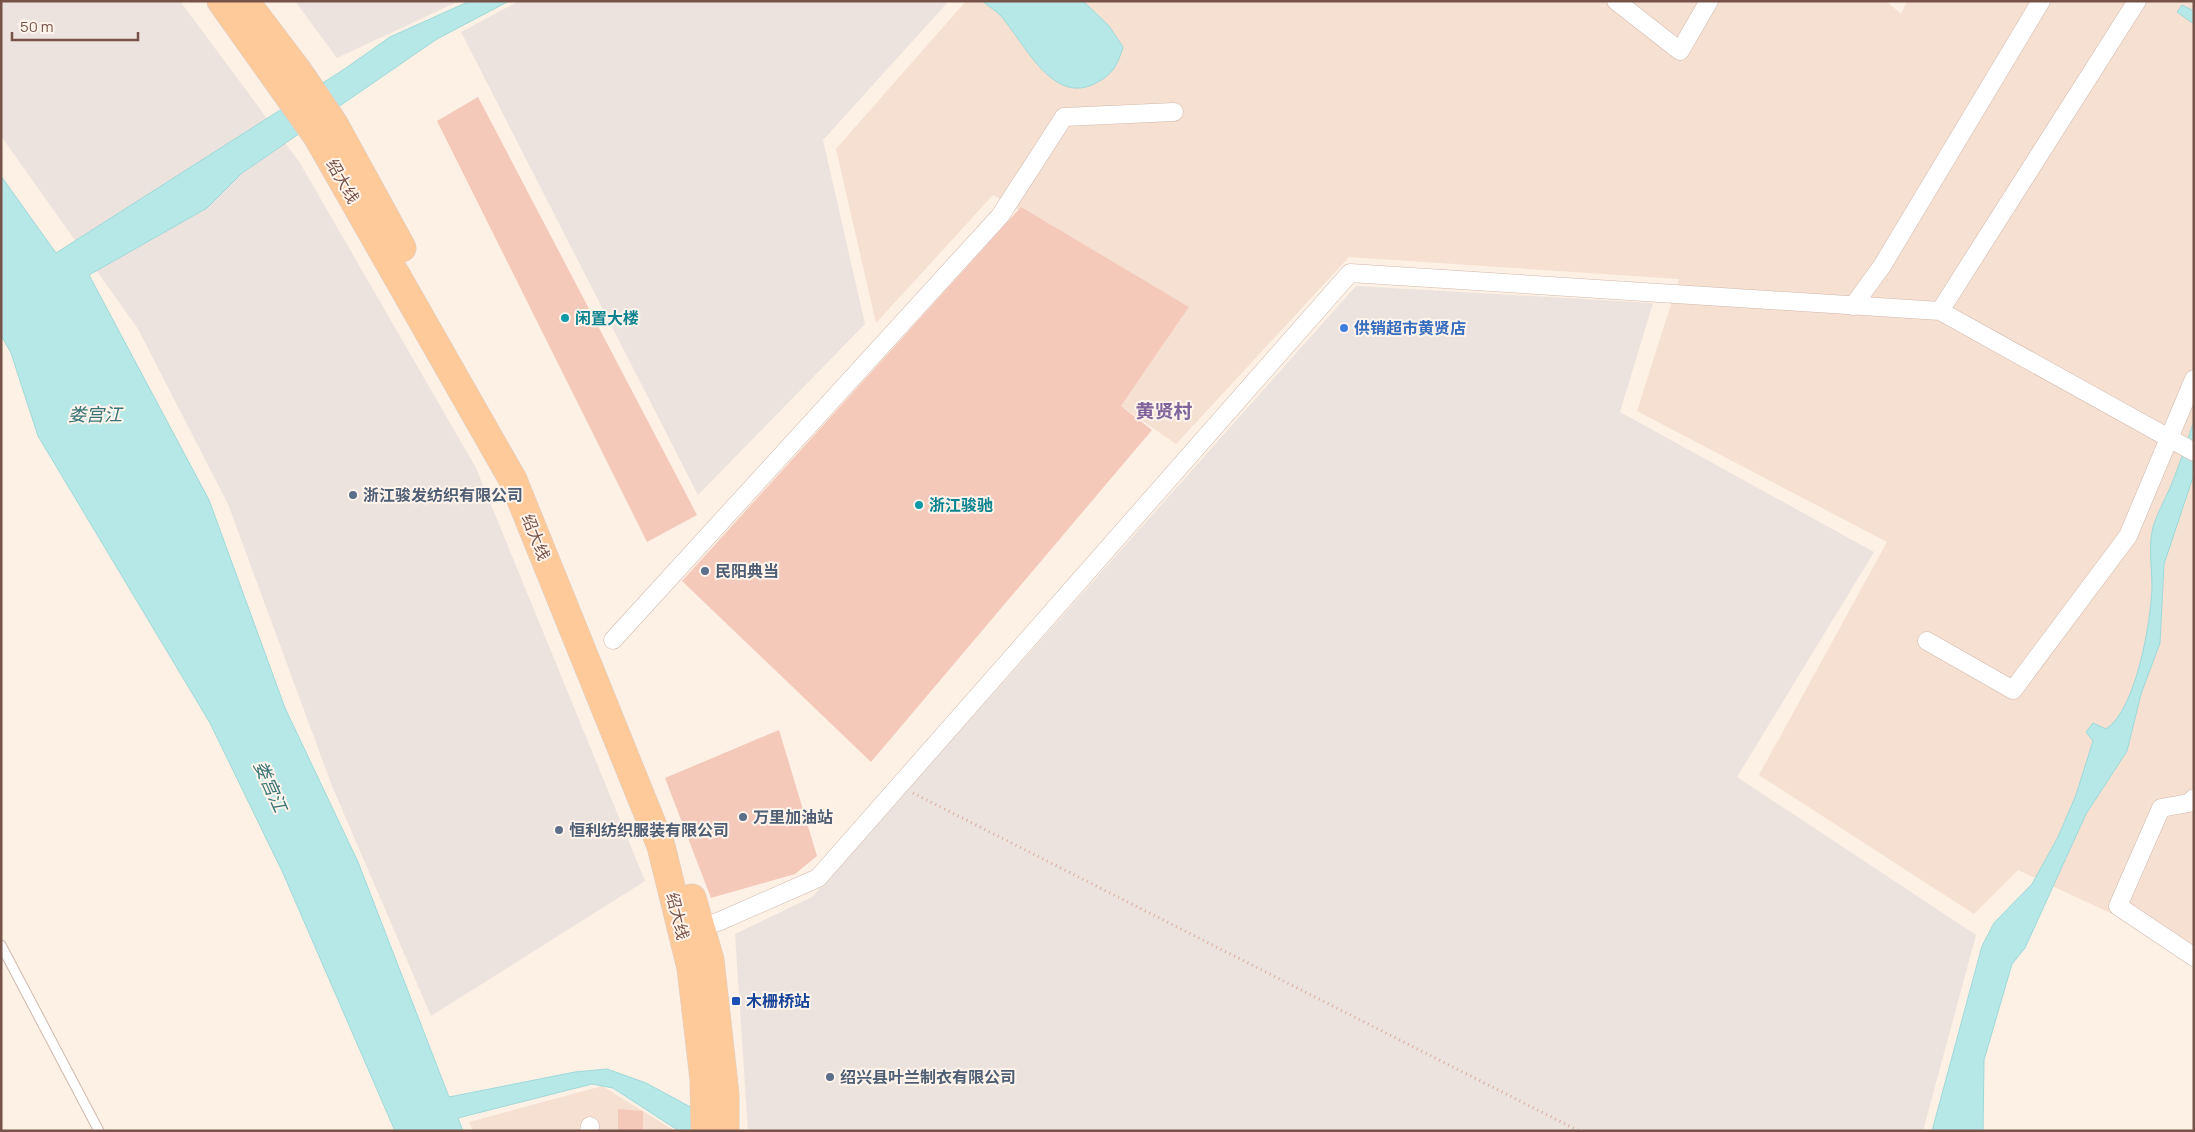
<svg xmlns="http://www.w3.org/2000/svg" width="2195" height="1132" viewBox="0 0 2195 1132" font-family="Manrope,'Noto Sans SC',sans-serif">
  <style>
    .residential { fill: #f5e0d2 }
    .industrial { fill: #ede3de }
    .water { fill: #b7e8e8; stroke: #9dd9da }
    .building { fill: #f4c9ba }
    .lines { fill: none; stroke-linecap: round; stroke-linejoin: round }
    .service-casing { stroke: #d1b8ac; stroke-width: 11 }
    .minor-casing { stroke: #d1b8ac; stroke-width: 19 }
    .primary-casing { stroke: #d9cfcc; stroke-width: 29 }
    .path { stroke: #d9ac9d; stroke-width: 3; stroke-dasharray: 1 4; stroke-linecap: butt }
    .service { stroke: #fff; stroke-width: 9 }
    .minor { stroke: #fff; stroke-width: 18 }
    .primary { stroke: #feca9a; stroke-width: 28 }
    .culture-dot { fill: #0f9aa8; stroke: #fff4eb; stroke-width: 2 }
    .shop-dot { fill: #3f7fe0; stroke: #fff4eb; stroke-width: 2 }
    .service-dot { fill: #5c6f8a; stroke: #fff4eb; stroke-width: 2 }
    .transit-dot { fill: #1a4fb4; stroke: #fff4eb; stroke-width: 2 }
    .labels { text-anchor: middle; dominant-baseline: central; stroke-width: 4; stroke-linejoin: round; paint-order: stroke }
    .street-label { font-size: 16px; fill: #775248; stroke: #fff4eb }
    .culture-label { font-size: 16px; font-weight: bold; fill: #0d838f; stroke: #fff4eb; text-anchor: start }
    .shop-label { font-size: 16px; font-weight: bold; fill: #366cbe; stroke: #fff4eb; text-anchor: start }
    .service-label { font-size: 16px; font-weight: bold; fill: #4e5e75; stroke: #fff4eb; text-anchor: start }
    .transit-label { font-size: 16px; font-weight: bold; fill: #164399; stroke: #fff4eb; text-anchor: start }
    .water-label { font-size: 18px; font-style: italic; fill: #387476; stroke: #fff4eb }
    .quarter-label { font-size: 19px; font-weight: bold; fill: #80639b; stroke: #fff4eb }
  </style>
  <rect width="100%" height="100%" fill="#fdf0e4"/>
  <!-- residential -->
  <path class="residential" d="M966 1H1886L1901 14 1907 1H2194V952L2018 870 1974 914 1759 775 1887 542 1637 411 1679 279 1349 257 1176 444 1121 406 1189 307 993 195 876 323 836 149Z
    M602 1086 675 1131H473L469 1122Z"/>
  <!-- industrial -->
  <path class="industrial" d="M1 1H180L300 163 476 468 645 881 431 1016 332 786 228 504 138 329 1 136Z
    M295 1H459L337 58Z
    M519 1H949L823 140 865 324 698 495 461 32Z
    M1356 286 1653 303 1620 412 1874 552 1737 777 1976 935 1923 1131H748L735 934 812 897Z"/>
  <!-- water -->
  <path class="water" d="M470 1H509L437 39 242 173 207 208 89 275 209 500 285 708 358 862 449 1097 575 1072 607 1069 646 1083 696 1110 727 1131H679L613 1088 592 1084 458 1118 463 1131H395L283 873 210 723 38 436 11 353 1 335V176L56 253 343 70 390 37Z
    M982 1H1083L1109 26 1123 47C1117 67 1112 75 1094 84 1051 105 1023 40 1000 15 995 10 988 6 982 1Z
    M2182 5 2194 11V24L2177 12Z
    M2194 420V474L2164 564 2160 643 2141 694 2127 751 2086 814 2025 948 2012 964 1984 1060 1983 1131H1932L1982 946 1994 923 2032 884 2058 837 2076 795 2093 741 2086 732 2093 723 2106 729C2136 710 2151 622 2152 587 2152 567 2148 547 2153 527 2157 514 2164 501 2170 488 2179 466 2187 443 2194 420Z"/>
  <!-- building -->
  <path class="building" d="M478 97 697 515 647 542 437 121Z
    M1021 207 1189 307 1121 406 1152 430 871 762 682 581Z
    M779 730 817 856 795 874 711 898 665 778Z
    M618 1109 643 1111V1131H618Z"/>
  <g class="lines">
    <defs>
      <path id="service" d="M1 945 99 1131"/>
      <path id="minor" d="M1616 1 1680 51 1709 1
        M1853 306 1882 266 2041 1
        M1940 311 2137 1
        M613 640 1000 216 1064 117 1174 112
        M1927 641 2013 690 2128 536 2194 379
        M2194 798 2189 803 2161 808 2118 906 2194 957
        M691 931 720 921 818 878 1350 273 1940 311 2194 452
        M589 1131 590 1126"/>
      <path id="primary" d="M221 1 317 136 513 480 661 846 691 968 704 1079 705 1131
        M245 1 298 71 334 124 402 248
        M692 898 710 960 725 1094V1131"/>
    </defs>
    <!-- service casing -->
    <use href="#service" class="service-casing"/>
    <!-- minor casing -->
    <use href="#minor" class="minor-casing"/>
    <!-- primary casing -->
    <use href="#primary" class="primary-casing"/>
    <!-- path -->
    <path class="path" d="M913 793 1579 1131"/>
    <!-- service -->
    <use href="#service" class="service"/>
    <!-- minor -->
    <use href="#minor" class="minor"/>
    <!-- primary -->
    <use href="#primary" class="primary"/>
  </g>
  <!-- markers -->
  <g class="culture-dot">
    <circle cx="565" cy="318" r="5"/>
    <circle cx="919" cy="505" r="5"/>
  </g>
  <circle class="shop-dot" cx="1344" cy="328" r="5"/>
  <g class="service-dot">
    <circle cx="353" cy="495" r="5"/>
    <circle cx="705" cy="571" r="5"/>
    <circle cx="743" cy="817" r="5"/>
    <circle cx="559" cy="830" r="5"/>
    <circle cx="830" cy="1077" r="5"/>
  </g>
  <rect class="transit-dot" x="731" y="996" width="10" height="10" rx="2.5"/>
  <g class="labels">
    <!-- street labels -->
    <g class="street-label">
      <text transform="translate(343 181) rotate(60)">绍大线</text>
      <text transform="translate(536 537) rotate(68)">绍大线</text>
      <text transform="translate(678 916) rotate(76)">绍大线</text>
    </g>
    <!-- culture labels -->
    <g class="culture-label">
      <text x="575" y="318">闲置大楼</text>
      <text x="929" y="505">浙江骏驰</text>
    </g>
    <!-- shop labels -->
    <g class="shop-label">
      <text x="1354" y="328">供销超市黄贤店</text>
    </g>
    <!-- service labels -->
    <g class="service-label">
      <text x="363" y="495">浙江骏发纺织有限公司</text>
      <text x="715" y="571">民阳典当</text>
      <text x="753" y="817">万里加油站</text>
      <text x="569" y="830">恒利纺织服装有限公司</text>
      <text x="840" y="1077">绍兴县叶兰制衣有限公司</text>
    </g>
    <!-- transit labels -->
    <g class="transit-label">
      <text x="746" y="1001">木栅桥站</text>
    </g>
    <!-- water labels -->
    <g class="water-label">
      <text x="95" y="414">娄宫江</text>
      <text transform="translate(271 786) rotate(66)">娄宫江</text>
    </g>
    <!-- quarter labels -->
    <g class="quarter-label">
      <text x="1164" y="411">黄贤村</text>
    </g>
  </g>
  <!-- border -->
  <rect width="2195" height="1132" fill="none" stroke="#775248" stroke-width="5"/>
  <!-- scale -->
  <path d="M12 32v8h126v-8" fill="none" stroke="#775248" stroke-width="2.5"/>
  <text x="20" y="32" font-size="15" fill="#775248" stroke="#fff4eb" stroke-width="4" paint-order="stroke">50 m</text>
</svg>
